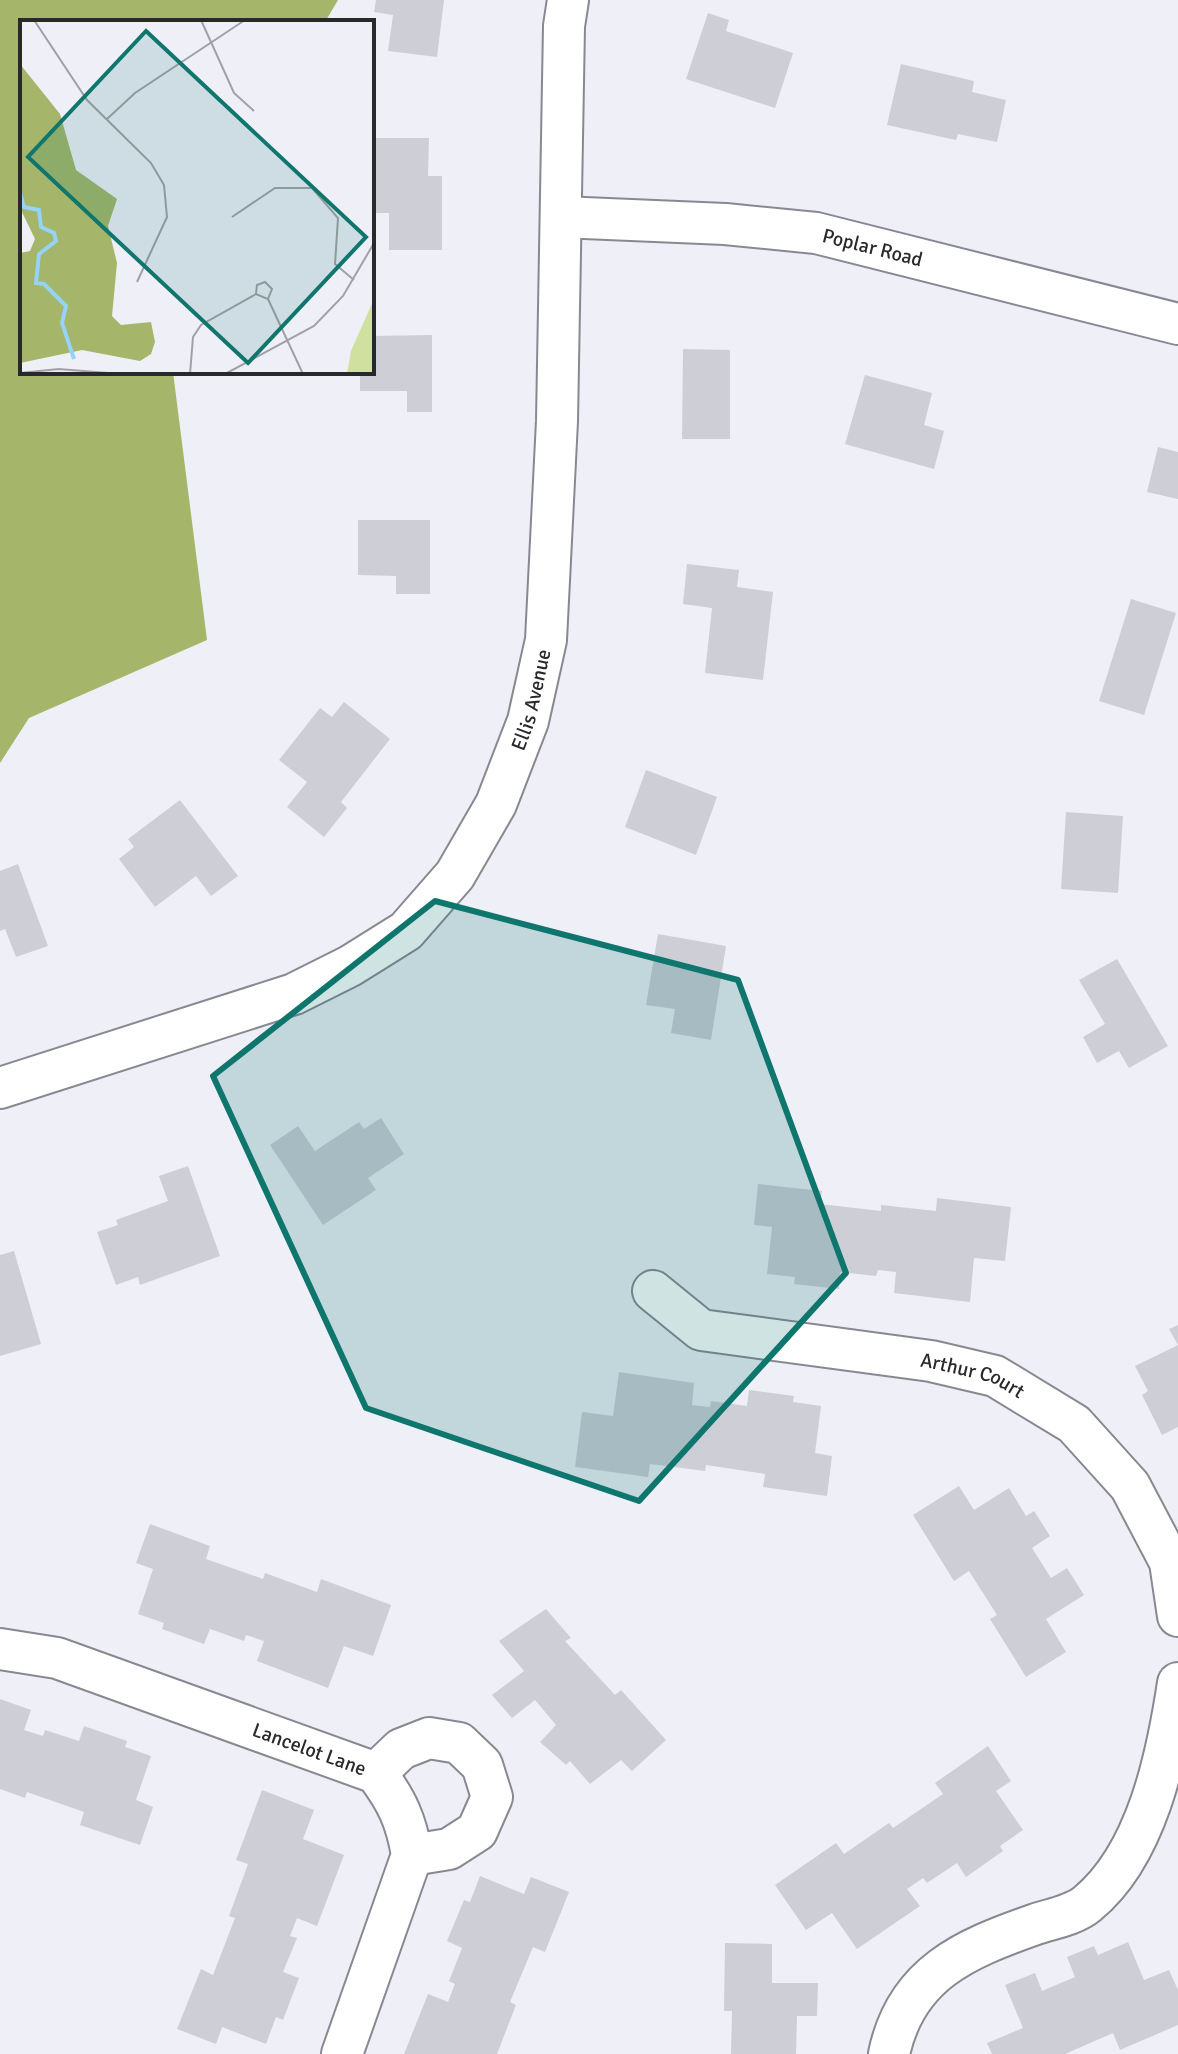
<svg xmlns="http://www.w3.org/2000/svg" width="1178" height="2054" viewBox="0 0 1178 2054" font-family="Signika,sans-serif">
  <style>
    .forest { fill: #a5b569 }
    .building { fill: #ceced7 }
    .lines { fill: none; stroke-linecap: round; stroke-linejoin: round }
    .minor-casing { stroke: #888891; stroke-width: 44 }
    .minor { stroke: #fff; stroke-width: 40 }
    .marked { fill: #0f766e; fill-opacity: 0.2; stroke: #0f766e; stroke-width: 6; stroke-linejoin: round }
    .labels { text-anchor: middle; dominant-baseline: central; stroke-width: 7; stroke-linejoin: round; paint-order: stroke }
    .street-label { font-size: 20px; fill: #29292c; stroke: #fdfdff }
    .inset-river { fill: none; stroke: #95d3f8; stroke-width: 4 }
    .inset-road { fill: none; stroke: #a0a0a6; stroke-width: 2 }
    .view { fill: #0f766e; fill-opacity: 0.15; stroke: #0f766e; stroke-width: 4 }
    .inset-edge { fill: none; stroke: #29292c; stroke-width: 4 }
  </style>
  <rect width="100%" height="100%" fill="#efeff8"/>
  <!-- forest -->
  <path class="forest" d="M0 0H338L325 22H22V372H173L207 640 29 718 0 763Z"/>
  <!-- building -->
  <path class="building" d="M376 0H444L437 57 388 51 393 15 374 12Z
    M708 13 729 20 726 31 793 53 775 108 686 79Z
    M901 64 974 81 972 92 1006 100 997 142 958 134 956 140 887 125Z
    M372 138H429L428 176H442V250H389V213H372Z
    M432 335V412H407V391H360V372H372V336Z
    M683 349 730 350V439H682Z
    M865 375 932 393 924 425 944 431 934 469 845 444Z
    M1158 447 1178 452V499L1147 492Z
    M358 520H430V594H396V576L358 575Z
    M687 564 739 570 737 587 773 592 763 680 705 673 712 608 683 604Z
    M1131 599 1176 613 1144 715 1099 701Z
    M344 702 390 739 341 802 347 808 324 837 287 807 307 782 279 760 320 708 332 717Z
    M646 770 717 797 696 855 625 827Z
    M180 800 238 876 211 896 196 876 155 907 119 859 134 847 128 839Z
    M1066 812 1123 816 1118 893 1061 889Z
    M18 864 48 946 16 957 5 929 0 931V871Z
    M658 934 726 946 711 1040 671 1033 675 1009 646 1005Z
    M1117 959 1168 1046 1129 1068 1119 1051 1097 1063 1083 1037 1105 1024 1079 980Z
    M381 1118 404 1154 368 1178 376 1190 323 1225 270 1145 298 1126 315 1151 359 1122 364 1129Z
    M188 1166 220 1256 140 1285 138 1277 116 1285 97 1232 118 1225 116 1220 168 1201 159 1176Z
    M758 1184 822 1191 820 1204 881 1211V1205L936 1211 937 1198 1011 1207 1005 1261 974 1258 970 1302 894 1293 896 1272 878 1270 876 1276 840 1272 839 1289 794 1284 795 1277 767 1274 772 1227 754 1225Z
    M14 1251 41 1344 0 1356V1255Z
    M1178 1325V1427L1162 1435 1142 1395 1148 1391 1135 1366 1178 1345 1169 1329Z
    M619 1372 694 1383 692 1405 710 1407 711 1401 747 1406 749 1390 794 1396 793 1402 821 1406 815 1453 832 1456 827 1496 763 1487 765 1474 706 1465 705 1471 650 1464 648 1477 575 1467 582 1412 613 1416Z
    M959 1486 974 1510 1009 1488 1026 1516 1034 1511 1050 1536 1032 1548 1051 1578 1067 1568 1084 1595 1046 1619 1066 1652 1026 1677 990 1619 997 1615 969 1571 954 1581 913 1515Z
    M150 1524 210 1546 206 1559 263 1579 265 1573 317 1592 321 1579 391 1605 373 1656 344 1646 328 1688 257 1661 264 1641 246 1635 244 1641 210 1629 204 1644 162 1629 164 1623 138 1614 153 1569 136 1563Z
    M546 1609 571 1638 565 1641 615 1695 621 1690 666 1740 632 1771 621 1760 590 1784 570 1761 566 1765 540 1742 556 1725 535 1700 512 1718 492 1695 524 1671 499 1641Z
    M0 1699 31 1710 24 1730 43 1736 45 1730 79 1741 84 1726 127 1741 125 1747 151 1756 136 1800 153 1807 140 1845 80 1825 84 1812 27 1792 25 1798 0 1789Z
    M988 1746 1011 1781 996 1791 1023 1830 1000 1846 1003 1851 966 1877 957 1863 927 1883 923 1878 907 1889 920 1906 857 1949 832 1913 806 1930 775 1885 836 1843 844 1854 889 1823 893 1828 943 1794 935 1783Z
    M262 1790 314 1810 303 1839 344 1855 317 1926 297 1918 290 1936 297 1938 283 1972 299 1978 283 2020 276 2017 266 2044 222 2027 216 2044 177 2029 201 1969 213 1975 235 1918 229 1916 248 1864 236 1860Z
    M480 1876 524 1894 531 1877 569 1892 545 1952 533 1947 510 2002 516 2005 497 2054H404L428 1994 448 2002 455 1984 449 1981 462 1948 447 1941 464 1900 470 1902Z
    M1128 1942 1144 1980 1169 1970 1178 1990V2025L1120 2050 1113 2033 1065 2054H992L987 2043 1023 2028 1005 1985 1035 1973 1042 1991 1075 1977 1067 1957 1094 1946 1098 1955Z
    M725 1943 772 1944V1983H818L817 2016H797L796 2054H731L732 2011H724Z"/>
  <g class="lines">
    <defs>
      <g id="minor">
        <path id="s1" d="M561 217 725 224 816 233 1178 324"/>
        <path id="s2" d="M0 1088 294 994 350 966 406 931 455 875 496 804 528 721 546 640 557 421 564 26 568 0"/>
        <path id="s3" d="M653 1291 701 1330 931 1361 995 1376 1074 1424 1130 1486 1170 1562 1178 1616"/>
        <path id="s4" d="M0 1649 57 1658 376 1773C397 1801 406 1820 412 1855L342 2054"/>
        <path d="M376 1773 401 1749 429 1738 459 1743 482 1765 492 1797 477 1831 449 1849 412 1855"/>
        <path d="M889 2054C906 1973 965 1949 1036 1924 1051 1919 1074 1915 1087 1904 1147 1855 1167 1756 1178 1683"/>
      </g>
    </defs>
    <!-- minor casing -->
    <use href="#minor" class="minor-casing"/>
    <!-- minor -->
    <use href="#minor" class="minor"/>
  </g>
  <!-- marked area -->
  <path class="marked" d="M435 901 738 980 846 1273 639 1501 366 1408 213 1076Z"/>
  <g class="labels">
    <!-- street labels -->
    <g class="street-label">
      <text stroke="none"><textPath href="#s1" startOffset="314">Poplar Road</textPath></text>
      <text stroke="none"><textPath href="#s2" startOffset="704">Ellis Avenue</textPath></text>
      <text stroke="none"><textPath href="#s3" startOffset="338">Arthur Court</textPath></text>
      <text stroke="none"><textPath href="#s4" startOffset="326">Lancelot Lane</textPath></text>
    </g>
  </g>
  <!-- overview -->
  <g transform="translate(20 20)">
    <rect width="354" height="354" fill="#efeff8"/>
    <path d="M354 279V354H327L331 331Z" fill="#d0e09e"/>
    <path d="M0 44 40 94 56 150 97 179 88 206 97 243 92 296 101 305 131 302 135 322 131 334 120 341 62 330 0 343V233L10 231 15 219 0 188Z" fill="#a5b569"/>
    <path class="inset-river" d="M0 173 4 187 19 190 21 207 34 213 36 221 19 234 16 263 24 264 46 286 42 303 54 339"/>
    <path class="inset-road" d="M14 0 67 80 131 143 144 165 147 197 117 262M181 0 214 73 234 91M87 99 115 73 225 0M212 197 255 168H292L318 198 315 244 334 260M236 274 237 265 245 262 252 269 248 279M0 353 39 349 100 354M170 354 173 317 181 305 236 274 248 279 283 354M205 354 294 306 323 276 354 223"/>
    <path class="view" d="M126 11 346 217 228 343 8 137Z"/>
    <rect width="354" height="354" class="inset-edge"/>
  </g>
</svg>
